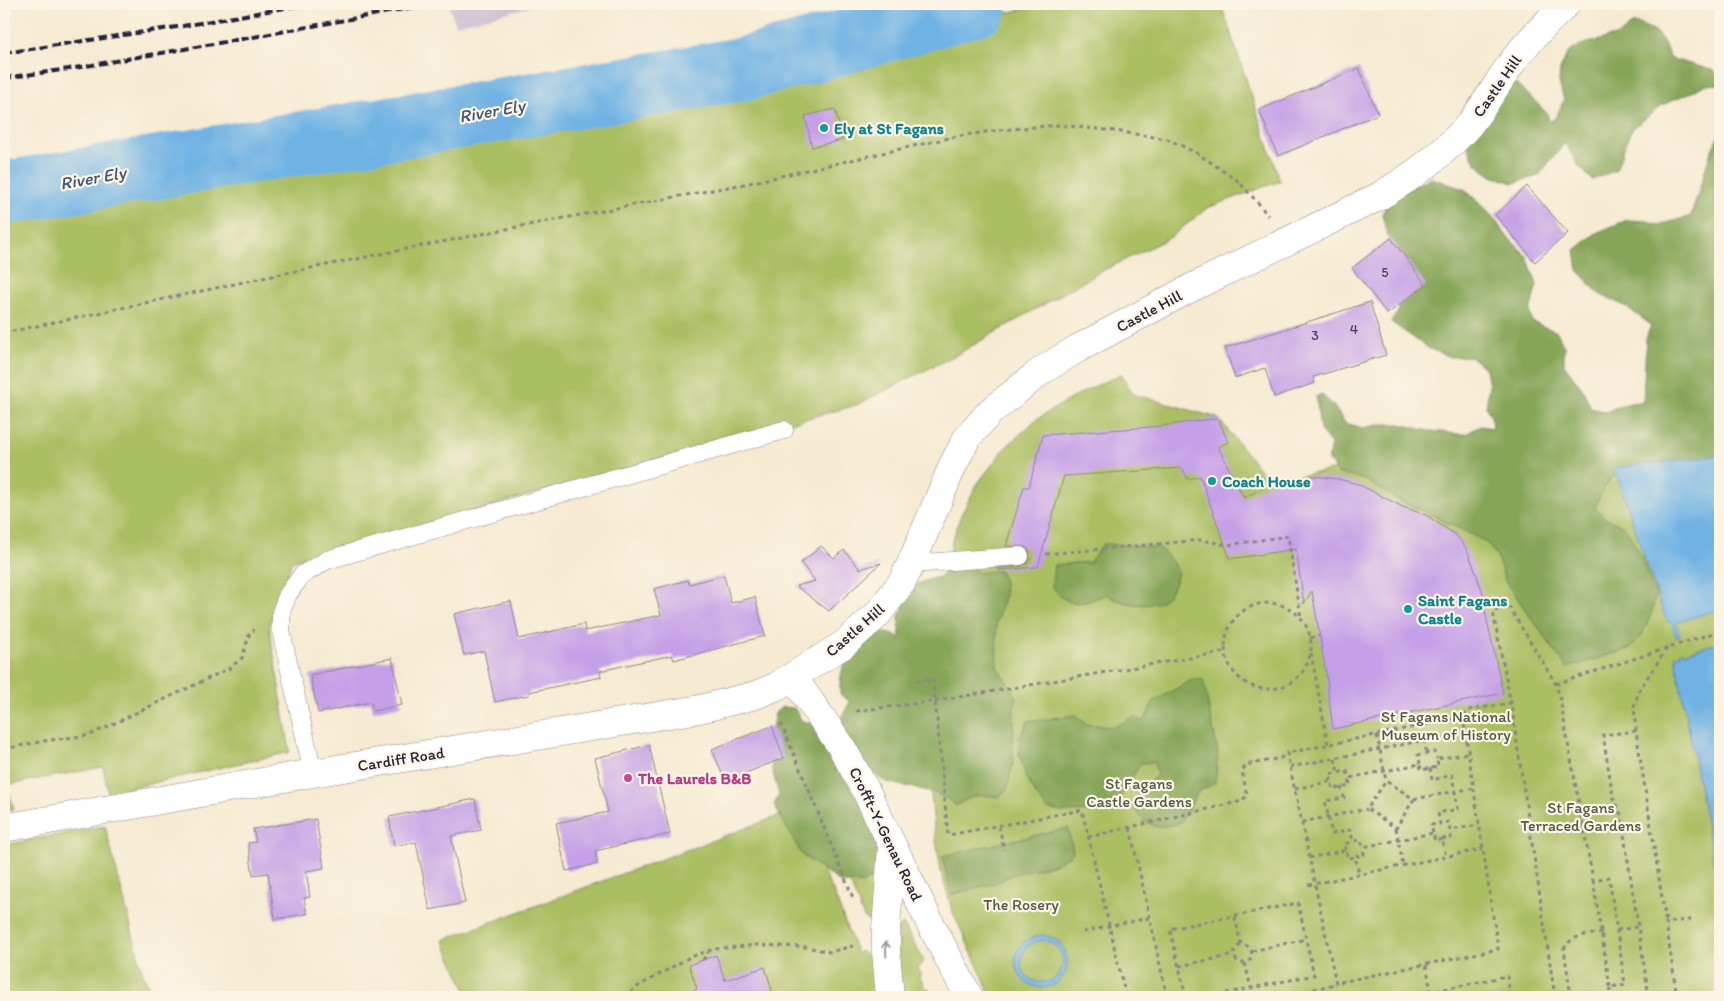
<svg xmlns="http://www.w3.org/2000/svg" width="1724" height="1001" viewBox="0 0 1724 1001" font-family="Itim,sans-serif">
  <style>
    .industrial { fill: #cdbed2 }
    .green { fill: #aabe62; stroke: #66704e }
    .forest { fill: #87a558; stroke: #54644a }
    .water { fill: #6fb2e4; stroke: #486a90; fill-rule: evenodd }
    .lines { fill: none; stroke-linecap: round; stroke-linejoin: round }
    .river { stroke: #6fb2e4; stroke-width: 64 }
    .building { fill: #c59fe7 }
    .lane-casing { stroke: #8c8686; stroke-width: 19 }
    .street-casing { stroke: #8c8686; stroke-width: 29 }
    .secondary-casing { stroke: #8c8686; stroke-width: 29 }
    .path { stroke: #8c8686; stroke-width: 3; stroke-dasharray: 4 4; stroke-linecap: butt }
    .lane { stroke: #fff; stroke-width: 18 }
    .street { stroke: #fff; stroke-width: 28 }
    .secondary { stroke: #fff; stroke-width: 28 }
    .rail { stroke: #22223b; stroke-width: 4; stroke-dasharray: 8 4; stroke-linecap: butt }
    .oneway { stroke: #9c9ca7 }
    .culture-dot { fill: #0f9aa8; stroke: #fcf5e5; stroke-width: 2 }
    .hotel-dot { fill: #d1479c; stroke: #fcf5e5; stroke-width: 2 }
    .labels { text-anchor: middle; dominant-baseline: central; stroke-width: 4.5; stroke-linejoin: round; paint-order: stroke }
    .number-label { font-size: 14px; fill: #4b4166 }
    .street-label { font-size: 16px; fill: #22223b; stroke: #fcf5e5 }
    .culture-label { font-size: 16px; font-weight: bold; fill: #0d838f; stroke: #fcf5e5; text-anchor: start }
    .park-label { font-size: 16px; fill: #525949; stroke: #fcf5e5 }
    .hotel-label { font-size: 16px; font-weight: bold; fill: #b23c85; stroke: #fcf5e5; text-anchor: start }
    .water-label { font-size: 18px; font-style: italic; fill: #3d5476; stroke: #fcf5e5 }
  </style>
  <rect width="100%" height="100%" fill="#fcf5e5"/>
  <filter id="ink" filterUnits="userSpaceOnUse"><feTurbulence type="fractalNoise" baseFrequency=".02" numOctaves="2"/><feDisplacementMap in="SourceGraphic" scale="10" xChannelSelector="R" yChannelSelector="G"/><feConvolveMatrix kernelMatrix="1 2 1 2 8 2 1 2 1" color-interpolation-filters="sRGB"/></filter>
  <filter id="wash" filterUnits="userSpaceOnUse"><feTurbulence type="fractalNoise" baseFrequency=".0096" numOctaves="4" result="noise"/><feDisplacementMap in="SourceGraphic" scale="20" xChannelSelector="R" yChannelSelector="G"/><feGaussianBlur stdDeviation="1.12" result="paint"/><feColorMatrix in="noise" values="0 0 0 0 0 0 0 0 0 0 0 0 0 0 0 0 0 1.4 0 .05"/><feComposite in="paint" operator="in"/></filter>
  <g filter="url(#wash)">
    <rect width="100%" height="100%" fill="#f6ead2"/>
    <!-- industrial -->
    <path class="industrial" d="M448 4H541L456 25Z"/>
    <!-- green -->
    <path class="green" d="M1045 4H1221L1280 181 1207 208 1171 237 1100 272 956 355 856 405 292 561 269 625 290 752 108 793 103 767 7 785 14 809 4 810V208L549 133 756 92 827 74 865 54 985 28 1006 13Z
      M1121 374 1133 394 1218 418 1269 481 1706 405 1720 383V997H992L952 910 941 872 934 827 922 700 947 580 952 541 961 515 978 483 1005 448 1037 419 1077 395Z
      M792 811 833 891 857 954 859 953V951C878 957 877 980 880 997H469L443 940Z
      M105 826 142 970 152 997H4V845Z
      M877 875 878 910 870 921H868L864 918 850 883H863Z
      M903 924 924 961 918 968 921 974 919 975 926 989 928 988 932 993 941 994 943 997H900L898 927Z"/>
    <!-- forest -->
    <path class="forest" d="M1634 23C1656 29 1664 36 1669 58L1715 71 1720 78V84L1704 85 1692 92 1662 105 1631 130 1616 170 1592 180 1579 167 1565 143 1538 176 1513 183 1492 176 1475 163 1464 137 1506 86 1517 84 1546 112 1550 122 1556 117 1564 100 1559 82 1560 70 1567 54 1580 45 1619 35Z
      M1720 133V470L1633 471 1612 477 1600 495 1595 507 1606 519 1624 526 1640 553 1656 596 1650 617 1641 637 1629 649 1567 668 1505 581 1497 556 1486 542 1438 518 1398 500 1366 480 1339 474 1328 459 1331 444 1320 430 1316 397 1321 394 1333 405 1345 423 1363 428 1384 424H1401L1424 430 1457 434H1466L1480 426 1493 428 1492 419 1486 407 1489 385 1486 369 1470 356 1450 357 1428 348 1391 322 1399 310 1394 260 1382 214 1392 195 1432 178 1466 190 1492 216 1506 235 1527 256 1537 285 1530 311 1532 322 1557 332 1564 346V364L1583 390 1591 408 1606 412C1618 406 1629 402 1643 402L1646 339 1651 325 1625 306 1599 294 1578 270 1575 250 1596 233 1627 220 1647 221 1660 225 1691 216 1710 154Z
      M1103 544H1111L1160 548 1173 563 1178 573C1175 582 1171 594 1163 600 1149 609 1118 604 1107 594 1083 604 1069 610 1052 586L1054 565 1090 562Z
      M970 566 978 573 1000 570 1004 582 1005 595 996 622 997 667 1017 698 1014 707 1013 763 1007 789 999 797C980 794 972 795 956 806 939 788 909 789 887 782 878 779 869 769 862 763L838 764 835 770H844L881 832 877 875 863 883H841L802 855 774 805 779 795 772 769 773 722 775 713 782 707 794 708 802 721 810 723 839 722 850 702 840 694C839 657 852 652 878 632L891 634 900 638 899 616 903 609 904 595C914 583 925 580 940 577L947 568Z
      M1195 678 1203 680 1218 753 1215 783 1199 791 1181 821 1174 825 1157 827 1144 821 1132 806 1141 789 1157 775 1154 762 1141 763 1119 799 1095 811 1061 812 1047 809 1036 795 1026 777 1019 753 1020 738 1028 721C1044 721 1059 716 1075 715L1086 724 1114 727 1135 716 1141 722 1147 716 1153 702Z
      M1068 828 1073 852 1068 857 1052 865 1014 874 997 882 951 895 942 856Z"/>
    <!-- water -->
    <path class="water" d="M1720 455V609L1676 623 1680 635 1676 637 1672 624 1666 620 1662 608 1614 468Z
      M1720 642V898L1675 656 1681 654 1680 652 1684 650 1685 653Z
      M1044 935C1087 946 1064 1001 1031 985 1024 982 1019 976 1017 968 1011 949 1026 936 1044 935ZM1043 940C1057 944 1069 956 1060 971 1058 976 1054 980 1049 981 1018 990 1009 944 1043 940Z"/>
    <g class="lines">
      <!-- river -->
      <path class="river" d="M4 193 743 69 823 48 976 4"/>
    </g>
    <g id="blocks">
      <!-- building -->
      <path class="building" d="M1359 68 1378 114 1278 156 1259 110Z
        M835 109 843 140 812 147 805 116Z
        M1527 186 1568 233 1535 262 1495 215Z
        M1391 238 1426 285 1387 314 1352 268Z
        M1370 302 1386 355 1313 377 1315 383 1274 397 1265 368 1235 378 1225 348Z
        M1218 418 1228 442 1218 447 1244 498 1268 485 1289 479 1315 476 1338 479 1358 484 1403 507 1426 515 1457 536 1466 548 1472 562 1484 596 1482 597 1503 693 1333 729 1327 686H1328L1312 591 1304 604 1296 549 1230 559 1200 476 1188 479 1182 468 1064 476 1038 567 998 570 999 568 1021 566 1026 564 1030 560 1029 550 1025 547 1006 546 1024 487H1029L1043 435 1163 426Z
        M821 546 834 558 844 550 860 569 881 563 829 611 796 586 815 581 801 563Z
        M724 575 731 603 755 597 765 636 674 660 672 655 600 671 601 677 529 692V695L495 702 484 651 464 655 454 614 511 601 519 639 584 624 585 631 661 615 654 589 688 580 689 584Z
        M392 658 402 705 373 711 371 702 318 713 310 675Z
        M772 726 784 758 725 781 712 749Z
        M649 745 670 834 595 851 597 864 566 871 556 823 608 812 595 758Z
        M475 799 481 830 451 836 465 903 430 910 416 842 394 846 389 817Z
        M316 819 324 868 306 871 310 897 304 898 307 914 275 919 268 873 253 875 248 843 256 842 253 829Z
        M716 955 725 980 765 967 774 997H690L689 992 697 989 689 965Z"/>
    </g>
  </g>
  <g filter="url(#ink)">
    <use href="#blocks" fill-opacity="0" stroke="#8c8686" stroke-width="1"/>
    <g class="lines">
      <defs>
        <path id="lane" d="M911 564 1020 556
          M313 773 281 631V612L288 594 302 575 327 560 784 430"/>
        <path id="street" d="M890 997 886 952V929L892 846"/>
        <path id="secondary" d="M793 677 841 746 866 791 930 923 969 997
          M4 828 313 773 700 709 756 695 777 686 843 645 877 615 902 582 911 564 953 465 967 438 990 412 1041 371 1077 349 1191 288 1378 197C1412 177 1443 155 1468 126 1485 106 1498 81 1514 60 1529 39 1548 22 1566 4"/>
      </defs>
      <!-- lane casing -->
      <use href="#lane" class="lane-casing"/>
      <!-- street casing -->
      <use href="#street" class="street-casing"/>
      <!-- secondary casing -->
      <use href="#secondary" class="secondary-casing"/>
      <!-- path -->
      <path class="path" d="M4 333 291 272 522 226 749 183 958 136 1000 130 1059 125 1115 131 1167 139 1197 153 1238 181 1259 204 1268 216
        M1046 554 1202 540 1227 545 1288 536 1301 618
        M1225 646a43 43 0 1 1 86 0a43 43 0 1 1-86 0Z
        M1310 638 1319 636
        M1311 653 1328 745
        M917 681 933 679 948 835 1082 810 1126 997
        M1556 684 1720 631
        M856 711 935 701 1225 652
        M1463 717 1498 949 1336 983 1287 753 1463 717 1468 710 1511 703
        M781 723 854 900
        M1636 731 1634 707 1639 690 1668 647
        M1377 735 1386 781 1414 799 1396 828 1367 809 1386 781
        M1424 740 1427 754
        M4 749 44 741 90 735 230 668 242 658 250 632 254 630
        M1335 759 1338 772
        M1420 764 1418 755 1435 752 1437 759
        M1290 767 1465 732
        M1430 768 1432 780 1452 775 1458 809 1438 813 1440 824 1448 822 1450 830 1479 825
        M1331 781 1330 774 1347 771 1349 778
        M1341 787 1344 798 1325 801 1332 834 1350 830 1353 841 1361 840 1363 847 1433 833 1435 841 1442 839 1446 857
        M1295 789 1331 781 1333 789 1350 786 1349 778 1420 764 1421 770 1438 767 1437 759 1468 753
        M1414 799 1474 788
        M1302 822 1367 809
        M999 826 1004 850
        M1130 828 1167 997
        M1396 828 1403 865
        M1433 833 1431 825 1440 824
        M1088 837 1242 801 1247 795 1242 771 1246 765 1281 758 1287 753
        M1442 839 1451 838 1450 830
        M1346 850 1344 844 1353 841
        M1356 856 1364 855 1363 847
        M1309 858 1346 850 1348 858 1355 857 1359 874
        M1593 880 1610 987
        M1308 885 1483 849
        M1235 917 1241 945
        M1617 930 1637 927
        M1083 932 1153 917
        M1234 954a9 9 0 1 1 18 0a9 9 0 1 1-18 0Z
        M1252 951 1306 939
        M703 960 708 952
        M1245 963 1251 988
        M1426 965 1431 991
        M1179 966 1234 955
        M624 997 637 987 690 957 714 949 758 945 806 947 830 952 853 946
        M1186 997 1170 929 1298 903 1314 975 1208 997
        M1276 997 1283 996
        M1283 997V996L1328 986 1336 983
        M1405 997 1507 976 1510 997
        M1555 997 1511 703 1493 612 1508 605 1556 684 1560 699 1593 880 1609 877 1625 985 1610 987 1612 997
        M1571 997 1564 949C1572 934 1587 935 1602 933
        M1649 997 1621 815 1613 797 1603 735 1636 731 1666 923
        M1677 997 1666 923 1694 919"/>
      <!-- lane -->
      <use href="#lane" class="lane"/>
      <!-- street -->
      <use href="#street" class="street"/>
      <!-- secondary -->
      <use href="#secondary" class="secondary"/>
      <!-- rail -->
      <path class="rail" d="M4 53 183 26 307 4
        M4 78 69 69 259 36 431 4"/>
    </g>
    <!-- one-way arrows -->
    <defs><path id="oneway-shaft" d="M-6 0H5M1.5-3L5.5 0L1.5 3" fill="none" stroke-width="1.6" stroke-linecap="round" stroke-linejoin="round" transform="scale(1.25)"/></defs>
    <use class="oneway" href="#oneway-shaft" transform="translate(886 949) rotate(-92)"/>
  </g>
  <!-- markers -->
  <g class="culture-dot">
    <circle cx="824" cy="128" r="5"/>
    <circle cx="1212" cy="481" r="5"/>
    <circle cx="1408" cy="609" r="5"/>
  </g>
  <circle class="hotel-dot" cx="628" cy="778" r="5"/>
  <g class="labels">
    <!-- number labels -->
    <g class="number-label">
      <text x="1385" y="272">5</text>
      <text x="1354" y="329">4</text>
      <text x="1315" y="335">3</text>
    </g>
    <!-- street labels -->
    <g class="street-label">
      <text transform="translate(1497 86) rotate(-55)">Castle Hill</text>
      <text transform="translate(1149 311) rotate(-28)">Castle Hill</text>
      <text transform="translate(855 630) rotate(-41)">Castle Hill</text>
      <text transform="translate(401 759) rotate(-9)">Cardiff Road</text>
      <text transform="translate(886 834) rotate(64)">Crofft-Y-Genau Road</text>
    </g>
    <!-- culture labels -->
    <g class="culture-label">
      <text x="834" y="128">Ely at St Fagans</text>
      <text x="1222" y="481">Coach House</text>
      <text x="1418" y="600">Saint Fagans<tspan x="1418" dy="18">Castle</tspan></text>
    </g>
    <!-- park labels -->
    <g class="park-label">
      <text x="1446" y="716">St Fagans National<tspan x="1446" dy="18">Museum of History</tspan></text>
      <text x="1139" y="783">St Fagans<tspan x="1139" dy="18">Castle Gardens</tspan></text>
      <text x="1581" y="807">St Fagans<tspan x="1581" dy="18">Terraced Gardens</tspan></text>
      <text x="1021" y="904">The Rosery</text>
    </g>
    <!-- hotel labels -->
    <g class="hotel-label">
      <text x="638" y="778">The Laurels B&amp;B</text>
    </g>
    <!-- water labels -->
    <g class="water-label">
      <text transform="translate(492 111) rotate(-10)">River Ely</text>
      <text transform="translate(93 178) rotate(-10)">River Ely</text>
    </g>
  </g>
  <!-- margin -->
  <rect width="1724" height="1001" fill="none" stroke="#fcf5e5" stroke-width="20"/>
</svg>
